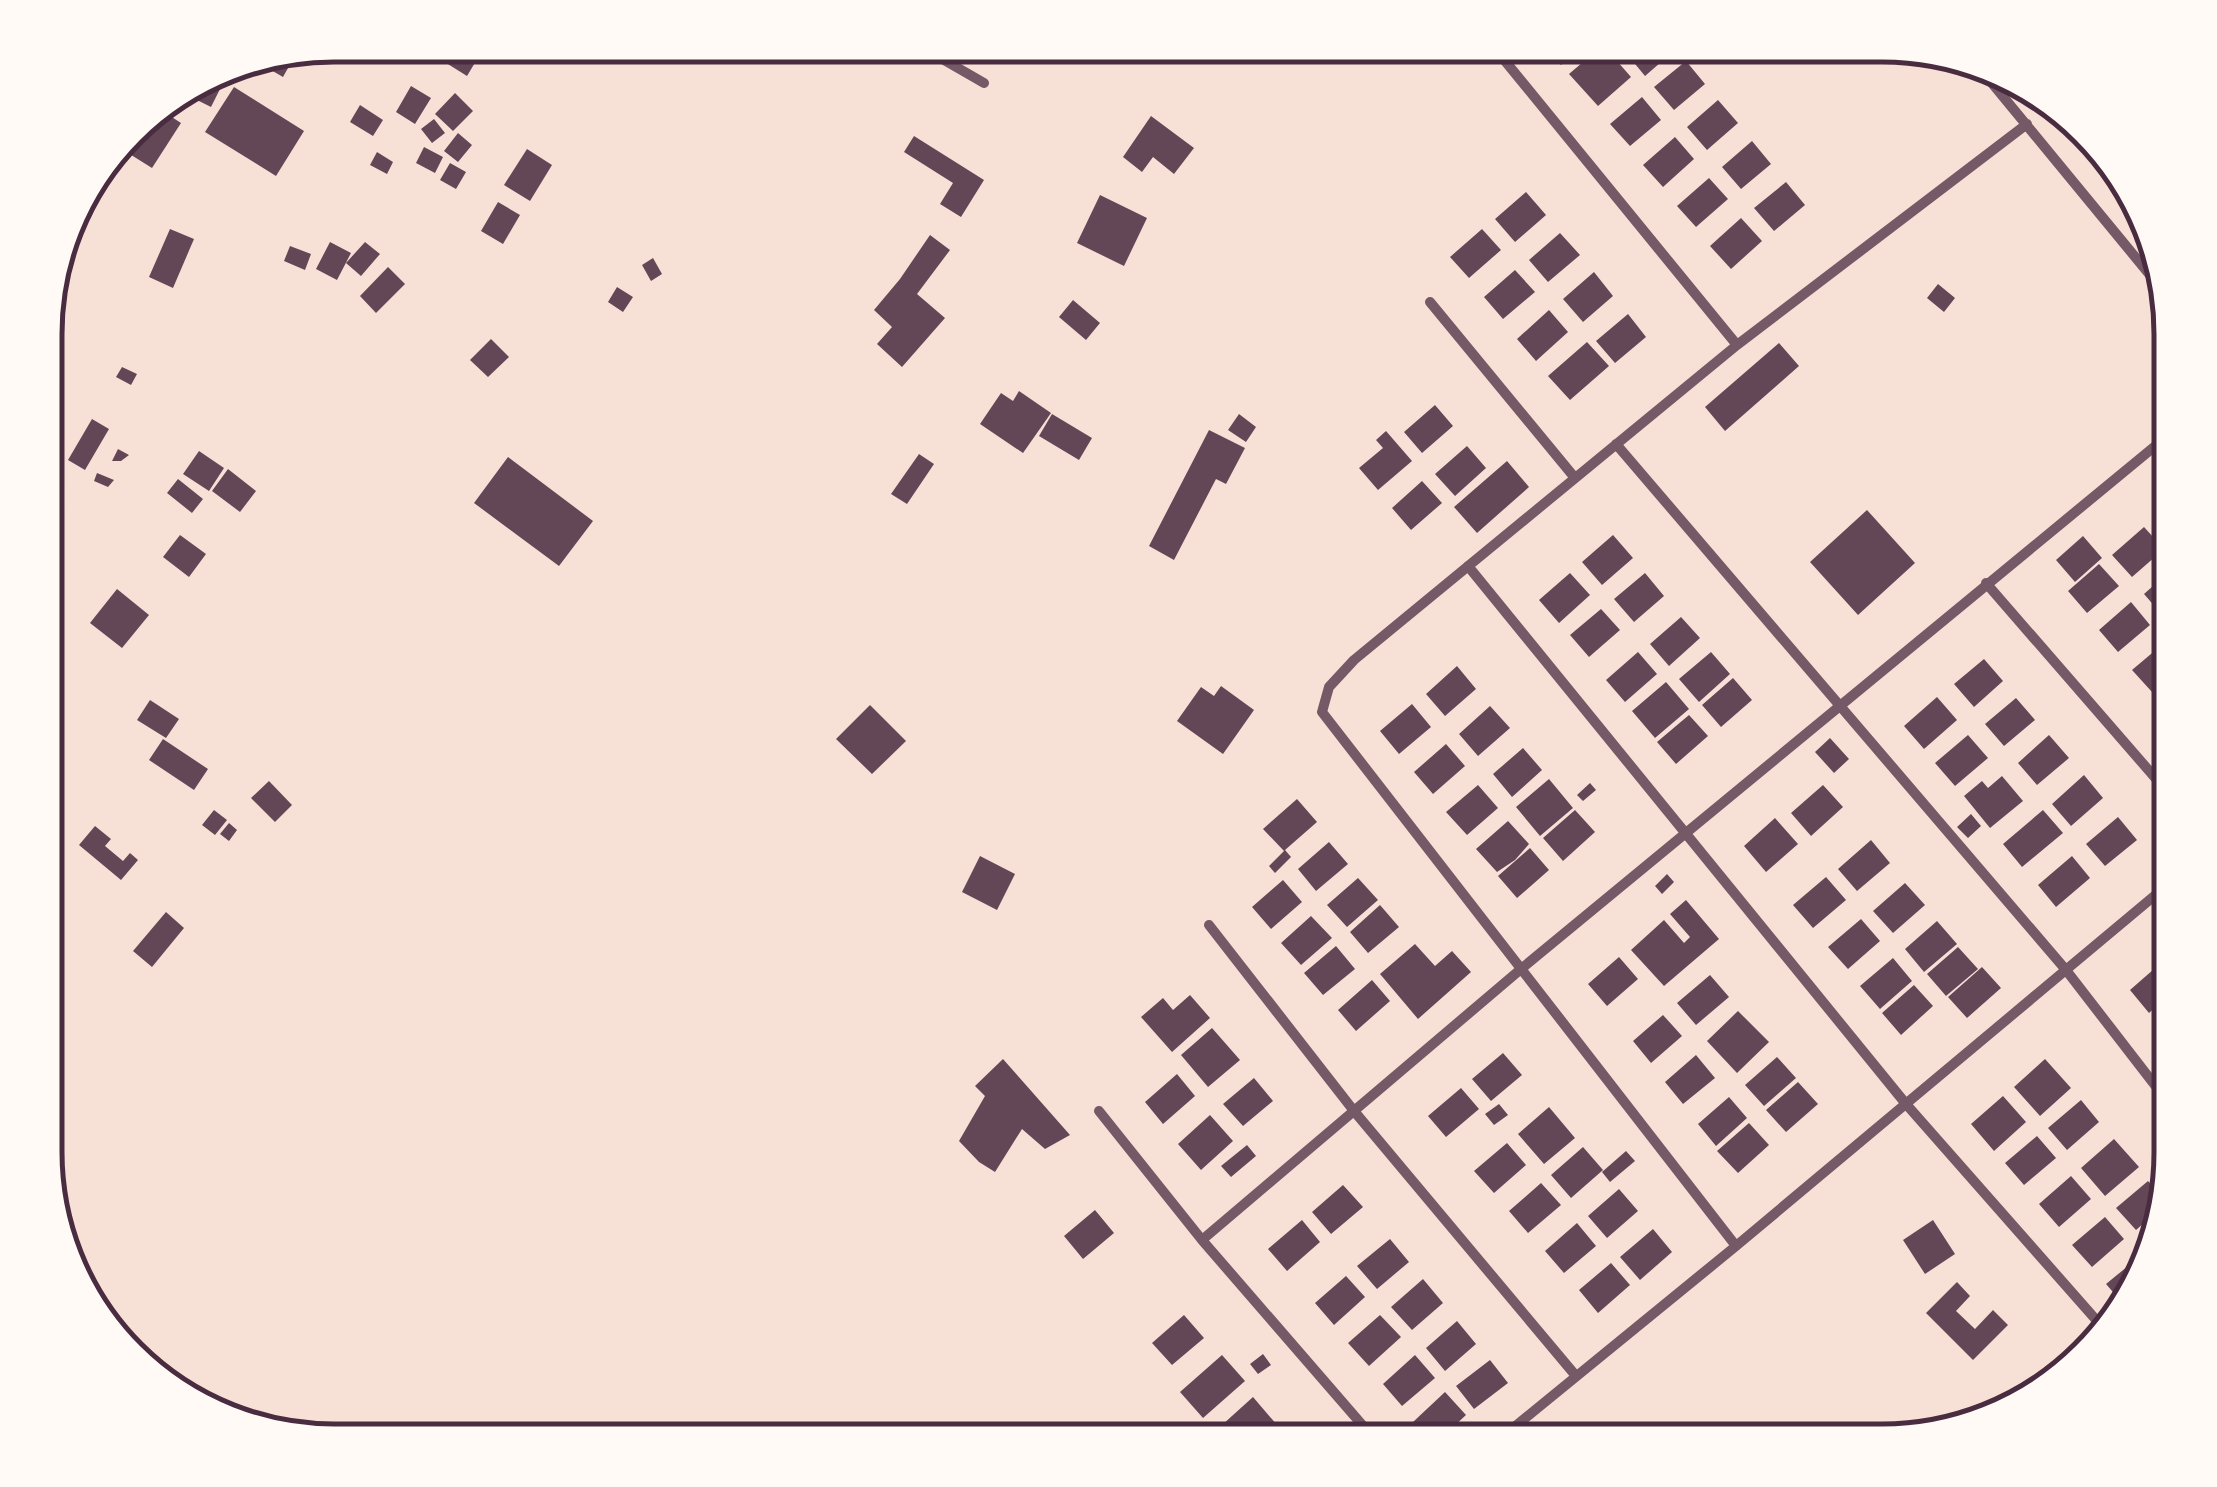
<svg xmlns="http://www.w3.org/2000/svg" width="2217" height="1487" viewBox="0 0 2217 1487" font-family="'Nunito Sans',sans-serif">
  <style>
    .building { fill: #644757 }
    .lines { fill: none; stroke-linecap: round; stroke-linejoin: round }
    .minor { stroke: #755966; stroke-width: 10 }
    .rim { fill: none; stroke: #4a2c40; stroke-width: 5 }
  </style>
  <rect width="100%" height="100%" fill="#f7e1d7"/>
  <!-- building -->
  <path class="building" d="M442 45H461L479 56 467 76 435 56Z
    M1544 45H1586L1561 65Z
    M1603 45 1631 77 1598 106 1569 74Z
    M1623 45H1671L1675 50 1645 76 1621 47Z
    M297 52 283 77 264 66 268 58Z
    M1686 61 1705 84 1674 110 1654 87Z
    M210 76 223 83 211 107 183 93Z
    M411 86 431 98 415 124 396 112Z
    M234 87 304 131 276 176 205 132Z
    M455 93 473 111 453 131 435 114Z
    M1642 97 1661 120 1630 146 1610 124Z
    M1718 100 1738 123 1707 150 1687 127Z
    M360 105 383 120 373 136 350 122Z
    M158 108 181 123 152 168 120 148 143 117Z
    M1151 116 1194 148 1174 174 1153 157 1142 172 1123 157Z
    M434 119 445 133 432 143 421 129Z
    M458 133 472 145 458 162 444 151Z
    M914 136 984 180 961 217 940 204 953 183 904 152Z
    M1675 137 1694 159 1663 187 1643 165Z
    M1752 141 1771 164 1741 189 1722 167Z
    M424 147 443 157 435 173 416 163Z
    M527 149 552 165 530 201 504 185Z
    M377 152 393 162 387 174 370 165Z
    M450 163 466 172 456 189 440 180Z
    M1709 178 1728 199 1696 227 1677 206Z
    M1786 182 1805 205 1774 231 1754 208Z
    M1526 192 1546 215 1515 242 1495 219Z
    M1100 195 1147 218 1124 266 1077 243Z
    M498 202 520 215 503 244 481 231Z
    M1741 218 1762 241 1731 269 1710 246Z
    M170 229 194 239 173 288 149 277Z
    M1482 229 1501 250 1469 278 1450 257Z
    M1560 233 1580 255 1548 282 1529 260Z
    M930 235 950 250 917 294 945 318 902 367 877 344 892 327 874 310 900 279Z
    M330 242 351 253 337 280 316 269Z
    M365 242 380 254 361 276 346 263Z
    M290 246 311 254 305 270 284 261Z
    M653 258 662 274 651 281 642 265Z
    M388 267 405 284 376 313 360 296Z
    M1515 270 1535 292 1503 319 1484 297Z
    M1594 272 1613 296 1583 322 1563 299Z
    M1938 284 1955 298 1944 312 1927 298Z
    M617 287 633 297 623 312 608 302Z
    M1073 300 1100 323 1086 340 1059 317Z
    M1549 310 1568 332 1536 361 1517 339Z
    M1628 314 1646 337 1615 363 1596 341Z
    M491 339 509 357 488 377 470 360Z
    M1587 342 1609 366 1570 400 1548 376Z
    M1779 343 1799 366 1725 431 1705 407Z
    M122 367 137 374 131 385 116 377Z
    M1019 391 1051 413 1023 453 980 424 1001 393 1013 401Z
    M1435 405 1453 426 1422 453 1404 432Z
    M1052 414 1092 438 1079 460 1039 436Z
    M1239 414 1256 427 1246 442 1228 430Z
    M92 419 109 429 85 470 68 460Z
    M1209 430 1245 448 1226 484 1216 479 1174 560 1149 546Z
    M1386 431 1412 461 1378 490 1359 468 1383 448 1376 440Z
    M1467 446 1486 468 1455 496 1435 474Z
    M118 449 129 455 121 461H112Z
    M199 451 224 468 209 491 183 474Z
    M919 454 934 464 907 504 891 494Z
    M508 457 593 521 559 566 474 503Z
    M1507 461 1529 487 1477 533 1454 507Z
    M228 469 256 491 240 512 212 491Z
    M97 473 114 480 108 487 94 481Z
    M178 479 203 499 192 513 167 493Z
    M1422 481 1442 503 1411 530 1392 508Z
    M1867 510 1915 563 1858 615 1810 562Z
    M2144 527 2164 549 2132 577 2112 555Z
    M180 535 206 554 189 577 163 557Z
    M1613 535 1633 558 1602 585 1582 562Z
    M2083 536 2102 558 2075 582 2056 560Z
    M2099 564 2119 586 2087 613 2068 591Z
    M2171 570V608L2163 616 2144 594Z
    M1570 573 1590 595 1559 623 1539 600Z
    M1645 573 1664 596 1634 622 1614 599Z
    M117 589 149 615 122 648 90 623Z
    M2131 602 2150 625 2118 652 2099 630Z
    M1601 609 1620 630 1589 657 1570 635Z
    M1681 617 1700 638 1669 666 1650 644Z
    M2164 643 2171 651V676L2152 692 2132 670Z
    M1638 652 1657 674 1625 702 1606 680Z
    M1711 652 1730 674 1699 702 1679 679Z
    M1984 659 2003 681 1974 707 1954 684Z
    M1457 666 1476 689 1445 716 1426 694Z
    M1733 678 1752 700 1721 727 1702 705Z
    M1666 682 1689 709 1655 738 1632 711Z
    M1221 686 1254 710 1223 754 1177 721 1201 687 1214 696Z
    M1937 697 1957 720 1924 749 1904 726Z
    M2016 698 2035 720 2004 746 1985 724Z
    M150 700 179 719 166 738 137 720Z
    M1412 704 1431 727 1399 754 1380 731Z
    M870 705 906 741 872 774 836 739Z
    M1490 706 1510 728 1478 756 1459 734Z
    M1689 715 1708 736 1676 764 1657 742Z
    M1968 735 1988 758 1955 786 1935 763Z
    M2049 735 2069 758 2037 785 2018 763Z
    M1830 738 1849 759 1834 773 1815 752Z
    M163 739 208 769 194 790 149 760Z
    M1446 744 1465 766 1433 794 1414 772Z
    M1523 748 1542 770 1512 797 1493 774Z
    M2084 775 2103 798 2071 826 2052 804Z
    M2002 776 2023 801 1990 828 1964 796 1982 781 1988 788Z
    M1549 779 1573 808 1540 836 1516 807Z
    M269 781 292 805 275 822 251 798Z
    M1590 783 1596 790 1583 801 1577 795Z
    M1478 785 1498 808 1467 835 1446 812Z
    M1823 785 1843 807 1811 836 1791 813Z
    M1297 799 1317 822 1285 850 1291 857 1275 873 1269 866 1284 851 1263 829Z
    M214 810 227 820 215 835 202 825Z
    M1575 810 1595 832 1563 861 1543 838Z
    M2043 810 2063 833 2022 867 2003 844Z
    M1971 814 1981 826 1968 838 1957 827Z
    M2118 817 2137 840 2105 866 2086 844Z
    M1775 818 1798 844 1766 872 1744 846Z
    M1508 821 1529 844 1515 860 1497 872 1476 849Z
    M229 823 237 830 229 841 220 834Z
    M95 826 111 839 105 846 123 861 130 853 138 860 121 880 79 845Z
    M1871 840 1890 863 1857 891 1838 869Z
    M1329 842 1348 864 1316 891 1298 869Z
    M1530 848 1549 870 1517 898 1498 876Z
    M980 856 1015 874 997 910 962 892Z
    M2072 856 2090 878 2056 907 2038 885Z
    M1667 874 1674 882 1662 894 1655 886Z
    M1826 877 1846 900 1813 928 1793 905Z
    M1358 878 1378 900 1347 927 1327 905Z
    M1283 880 1302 902 1271 929 1252 907Z
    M1905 883 1925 905 1893 933 1873 911Z
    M1686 900 1719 939 1664 986 1631 950 1664 920 1684 943 1690 937 1670 914Z
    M1380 905 1399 927 1368 953 1350 932Z
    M166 912 184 928 152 967 133 951Z
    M1311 916 1332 938 1301 965 1281 943Z
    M47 919 59 929 47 943Z
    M1861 919 1880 941 1848 969 1828 947Z
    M1937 921 1957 944 1924 972 1905 949Z
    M1415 944 1435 966 1452 951 1471 972 1418 1019 1380 974Z
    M1336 946 1355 969 1323 995 1304 973Z
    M1958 947 1978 969 1946 996 1927 974Z
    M1619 957 1638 979 1607 1006 1588 984Z
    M1893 958 1912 981 1880 1009 1860 986Z
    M2162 962 2171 973V993L2149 1013 2130 990Z
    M1982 967 2001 988 1967 1018 1948 997Z
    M1710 975 1729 997 1696 1025 1677 1003Z
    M1372 980 1390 1001 1356 1031 1338 1010Z
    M1914 985 1933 1006 1901 1035 1882 1013Z
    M1190 995 1210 1018 1172 1052 1141 1017 1163 998 1173 1010Z
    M1738 1011 1769 1042 1737 1073 1707 1041Z
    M1663 1015 1682 1036 1651 1063 1633 1041Z
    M1212 1028 1240 1060 1208 1087 1181 1055Z
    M1503 1053 1522 1075 1491 1101 1472 1079Z
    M1696 1055 1715 1078 1683 1104 1665 1082Z
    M1777 1057 1796 1078 1764 1106 1745 1085Z
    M1003 1059 1070 1135 1045 1149 1022 1129 995 1172 979 1162 959 1141 985 1096 975 1086Z
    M2045 1059 2071 1088 2040 1116 2014 1087Z
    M1177 1074 1195 1096 1163 1124 1145 1102Z
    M1254 1078 1273 1101 1243 1126 1223 1104Z
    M1798 1082 1818 1104 1786 1132 1766 1110Z
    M1461 1088 1479 1109 1446 1137 1428 1116Z
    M2003 1096 2026 1122 1994 1151 1971 1124Z
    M1729 1097 1747 1118 1716 1146 1698 1124Z
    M2081 1100 2099 1122 2067 1150 2048 1128Z
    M1499 1104 1508 1115 1494 1125 1485 1114Z
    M1549 1107 1575 1138 1544 1164 1518 1134Z
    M1210 1115 1233 1141 1201 1170 1178 1144Z
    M1749 1123 1769 1145 1738 1173 1717 1151Z
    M2037 1136 2056 1158 2024 1185 2005 1163Z
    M2114 1139 2139 1167 2105 1196 2081 1168Z
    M1507 1143 1526 1165 1494 1193 1474 1171Z
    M1247 1145 1256 1156 1231 1177 1221 1166Z
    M1583 1147 1603 1170 1571 1198 1551 1175Z
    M1626 1151 1635 1161 1610 1182 1602 1172Z
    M2071 1176 2091 1199 2059 1227 2039 1204Z
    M2148 1181 2163 1197 2157 1212 2136 1230 2116 1208Z
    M1541 1183 1561 1205 1528 1233 1509 1211Z
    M1343 1185 1363 1207 1331 1234 1312 1212Z
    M1619 1189 1638 1211 1607 1238 1588 1216Z
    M1095 1210 1114 1233 1083 1259 1064 1236Z
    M2105 1217 2124 1239 2092 1267 2072 1245Z
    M1302 1220 1320 1242 1287 1271 1268 1249Z
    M1933 1220 1955 1254 1925 1274 1903 1240Z
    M1577 1223 1596 1246 1564 1273 1545 1251Z
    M1653 1229 1672 1252 1640 1280 1620 1257Z
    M1390 1239 1409 1262 1377 1289 1357 1266Z
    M2139 1257 2141 1260 2125 1306 2106 1284Z
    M1611 1263 1630 1285 1598 1313 1579 1290Z
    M1346 1276 1365 1297 1334 1325 1315 1303Z
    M1423 1279 1443 1303 1412 1330 1391 1307Z
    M1957 1282 1970 1296 1956 1311 1975 1329 1993 1310 2008 1325 1973 1360 1926 1313Z
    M1184 1315 1204 1338 1172 1365 1152 1343Z
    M1380 1315 1401 1337 1369 1366 1348 1343Z
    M1457 1321 1476 1344 1445 1371 1426 1348Z
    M1263 1354 1271 1365 1258 1374 1250 1364Z
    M1222 1355 1245 1381 1203 1418 1180 1392Z
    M1415 1355 1435 1378 1402 1406 1383 1384Z
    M1490 1360 1508 1383 1474 1409 1456 1386Z
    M1445 1392 1466 1415 1437 1442H1432L1413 1422Z
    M1253 1397 1277 1425 1258 1442H1237L1222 1425Z"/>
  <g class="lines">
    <!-- minor -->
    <path class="minor" d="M918 45 984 83
      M1492 45 1737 345
      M1987 77 2164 292
      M1430 302 1575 478
      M1616 444 2066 970 2171 1106
      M1468 566 1906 1104 2105 1330
      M1986 583 2171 796
      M1209 925 1354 1111 1576 1376
      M1099 1111 1202 1240
      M1736 1246 1322 712 1329 687 1354 660 1737 345 2027 124
      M1377 1442 1202 1240 1521 969 2171 433
      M1496 1442 1736 1246 2171 882"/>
  </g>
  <!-- crop -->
  <path d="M0 0H2217V1487H0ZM334 62H1882A272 272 0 0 1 2154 334V1152A272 272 0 0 1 1882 1424H334A272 272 0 0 1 62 1152V334A272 272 0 0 1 334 62Z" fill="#fffaf5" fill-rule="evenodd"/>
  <path class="rim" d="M334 62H1882A272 272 0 0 1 2154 334V1152A272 272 0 0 1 1882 1424H334A272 272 0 0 1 62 1152V334A272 272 0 0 1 334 62Z"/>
</svg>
